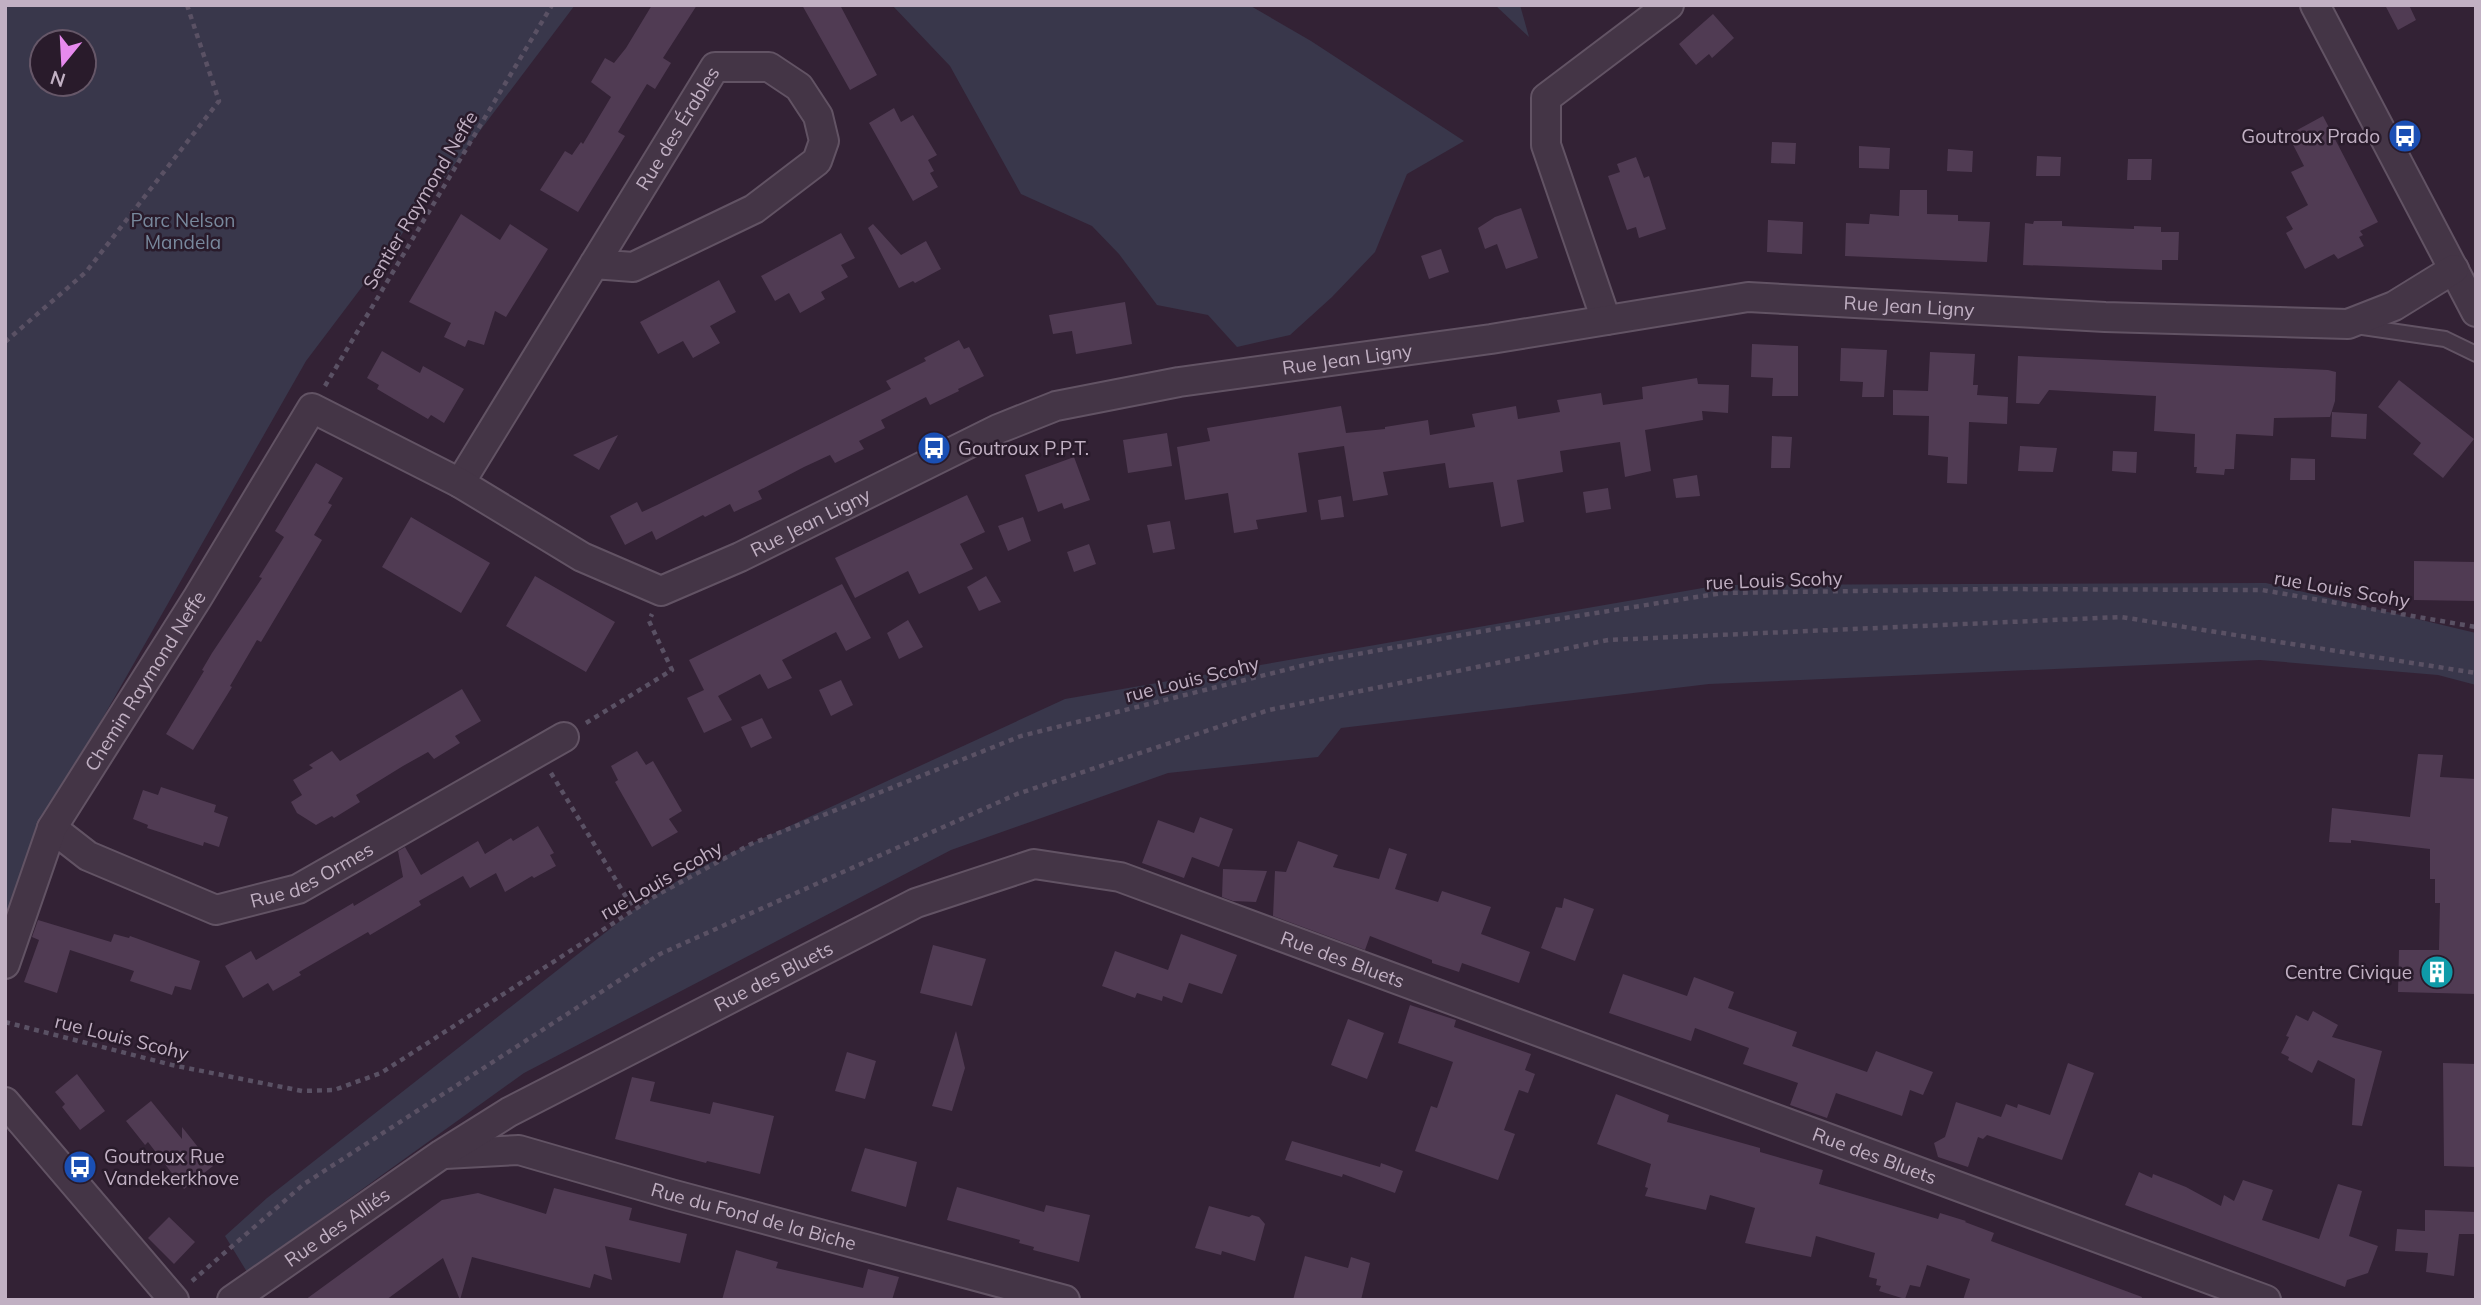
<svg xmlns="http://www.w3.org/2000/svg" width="2481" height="1305" viewBox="0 0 2481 1305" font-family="Mulish,sans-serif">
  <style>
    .green { fill: #39374b; fill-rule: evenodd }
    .building { fill: #503b53 }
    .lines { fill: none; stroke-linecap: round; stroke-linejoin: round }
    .service-casing { stroke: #625364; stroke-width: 18 }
    .minor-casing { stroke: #625364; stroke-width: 32 }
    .path { stroke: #5a5164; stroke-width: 4.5; stroke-dasharray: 5 5; stroke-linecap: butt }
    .service { stroke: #443546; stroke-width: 14 }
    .minor { stroke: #443546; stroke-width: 28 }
    .labels { text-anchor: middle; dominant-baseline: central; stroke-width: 5; stroke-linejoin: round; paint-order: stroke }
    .street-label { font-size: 19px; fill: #c1b0c3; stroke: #291b2b }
    .poi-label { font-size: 19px; fill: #c1b0c3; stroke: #291b2b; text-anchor: end }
    .park-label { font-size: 19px; fill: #78889c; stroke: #291b2b }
  </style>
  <rect width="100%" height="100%" fill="#332235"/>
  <!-- green -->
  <path class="green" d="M5 5H575L306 361 39 830 5 924ZM42 42H84V84H42Z
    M892 5H1249L1311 41 1464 141 1407 174 1375 252 1332 297 1290 335 1237 347 1208 315 1157 305 1119 254 1092 226 1021 194 950 66Z
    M1495 5H1520L1529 37Z
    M2266 583 2476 633V685L2438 675 2260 660 1709 684 1341 728 1318 757 1168 773 951 850 524 1073 247 1272 225 1236 267 1198 634 910 692 871 1065 699 1720 585Z"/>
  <!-- building -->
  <path class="building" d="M652 5H697L663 58 671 63 655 89 647 84 618 132 625 136 578 212 540 190 565 151 572 155 581 142 583 144 611 97 591 82 605 58 614 63 626 48Z
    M802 5H840L877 75 850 90Z
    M2385 5H2409L2416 20 2398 30Z
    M1713 14 1734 38 1712 58 1709 54 1696 65 1679 44Z
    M894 108 901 122 913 115 937 155 928 160 934 171 930 173 938 187 913 201 869 123Z
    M2323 116 2378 222 2360 231 2363 235 2359 237 2364 246 2338 259 2334 254 2305 269 2286 233 2293 229 2286 217 2308 205 2291 172 2304 166 2288 135Z
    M1772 142 1796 143 1795 164 1771 163Z
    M1859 146 1890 148 1889 169 1859 168Z
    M1948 149 1973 151 1972 172 1947 171Z
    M2037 156 2061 157 2060 176H2036Z
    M1636 157 1644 178 1649 176 1666 229 1639 238 1636 227 1627 230 1608 176 1620 172 1617 164Z
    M2128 159H2152L2151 180H2127Z
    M1900 190H1927V214L1958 215V221L1990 222 1987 262 1845 256 1846 223 1869 224 1870 214 1899 216Z
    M1521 208 1538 258 1506 269 1497 244 1485 249 1478 228 1495 217Z
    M461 214 500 240 510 224 548 249 506 317 495 311 484 345 468 340 465 347 444 337 451 323 409 302Z
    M1768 220 1803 222 1802 254 1767 252Z
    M2034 221H2062V226L2134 229V226L2161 227V232H2179L2178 260H2162V270L2023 265 2025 223 2033 224Z
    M873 224 901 255 926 241 941 269 915 283 913 281 899 288 868 228Z
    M841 233 855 258 841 265 848 277 821 292 825 299 800 313 789 293 775 301 761 276Z
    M1441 249 1449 272 1429 279 1421 256Z
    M719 280 736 312 710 326 720 343 693 358 683 341 658 354 640 322Z
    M1125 302 1132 344 1076 354 1072 331 1053 334 1049 315Z
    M959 340 964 349 969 347 984 376 958 389 959 391 930 405 926 397 881 420 885 428 859 441 864 449 835 463 830 455 804 467 758 491 762 499 734 512 730 504 705 517 703 515 656 540 652 531 625 545 610 516 637 502 642 512 657 505 891 389 886 381 926 361 924 358Z
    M1752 344 1798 346V396H1772L1773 378 1751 377Z
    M1841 348 1887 350 1884 397H1862L1863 382 1840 381Z
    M382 351 420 373 423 366 464 389 444 423 431 415 428 419 377 389 379 385 367 378Z
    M1930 352 1975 354 1973 385H1978L1977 395 2008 397 2007 424 1969 422 1967 484 1947 483 1948 457 1928 455 1929 416 1893 415V390L1928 391Z
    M2018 356 2328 370 2336 372 2335 401 2330 417 2274 418 2273 436 2236 434 2234 469H2225L2224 475 2196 473 2197 467H2194L2195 434 2154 431 2156 396 2049 390 2039 404 2016 403Z
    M1697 378 1698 384 1729 385 1728 413 1702 411 1703 420 1645 430 1651 471 1625 477 1620 442 1560 451 1563 472 1517 480 1524 522 1501 527 1493 482 1449 488 1445 463 1383 472 1388 495 1353 501 1344 446 1298 453 1307 512 1256 520 1258 529 1234 533 1228 493 1185 500 1177 447 1210 441 1207 428 1341 406 1346 433 1385 429V427L1428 420 1430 435 1475 427 1472 414 1516 406 1518 419 1560 412 1557 400 1601 393 1603 405 1643 399 1642 387Z
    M2399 380 2474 439 2443 478 2413 454 2421 443 2378 407Z
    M2332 412 2367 414 2366 439 2331 437Z
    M1167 433 1172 466 1128 473 1123 440Z
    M618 435 599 470 573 455Z
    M1772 436 1792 437 1790 468H1771Z
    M2020 446 2057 448 2053 472 2018 471Z
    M2113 451 2137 452 2136 473 2112 471Z
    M1074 457 1090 500 1064 509 1062 503 1038 512 1025 475Z
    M2291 458 2315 459V480H2290Z
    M316 463 343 478 328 503 332 505 314 535 322 540 261 642 257 640 230 686 232 687 193 750 166 734 204 671 202 670 212 653 262 578 259 577 284 537 275 531Z
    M1697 475 1700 496 1676 498 1673 479Z
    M1608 488 1611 509 1586 513 1583 492Z
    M967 495 985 532 960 544 973 569 919 594 908 571 855 598 835 558Z
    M1341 496 1344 517 1321 520 1318 500Z
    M411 517 490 563 461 613 382 567Z
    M1023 517 1031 541 1008 551 998 526Z
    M1170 521 1175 549 1153 553 1147 525Z
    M1089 544 1096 564 1074 572 1067 552Z
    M2414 561 2476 562V601L2414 600Z
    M535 576 615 622 586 672 506 626Z
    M986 576 1001 602 979 611 967 587Z
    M842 584 871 638 846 651 836 632 782 660 792 678 768 689 760 674 718 696 732 720 704 733 687 698 704 690 689 660Z
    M908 620 923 647 899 659 887 633Z
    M841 680 853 705 831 716 819 690Z
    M462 689 481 721 455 736 460 743 434 759 428 752 403 766 356 795 360 802 334 818 332 816 316 825 297 813 291 802 302 795 293 780 313 768 309 765 332 751 340 761Z
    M762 718 772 738 751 748 741 727Z
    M637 751 646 765 653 761 682 811 669 819 678 832 652 847 615 782 618 780 611 766Z
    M2418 754 2443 755 2440 777 2476 779V994L2398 992 2399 950H2439L2440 903H2435V879H2430V849L2351 840V843L2329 842 2332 808 2410 817Z
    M161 787 216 805 214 812 228 817 219 847 204 842 203 846 147 828 148 825 133 819 143 790 158 795Z
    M1200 817 1233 829 1219 867 1192 857 1184 878 1142 863 1158 820 1194 833Z
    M538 826 554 853 550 855 556 866 534 878 532 876 505 892 496 873 470 888 463 876 419 901 421 905 370 935 368 932 299 972 301 975 273 991 268 983 243 998 225 966 251 951 256 960 353 903 354 906 403 877 398 851 405 847 421 875 478 841 485 854 511 838 513 841Z
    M1298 841 1338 855 1333 867 1379 879 1389 848 1407 854 1395 889 1438 902 1442 891 1491 907 1481 934 1530 952 1519 983 1462 963 1459 972 1432 963V960L1370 936 1365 950 1273 916 1275 871 1286 872Z
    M1223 869 1267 871 1256 902 1233 901 1222 897Z
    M1564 898 1594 909 1575 961 1541 948 1556 907 1562 908Z
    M38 920 111 942 114 934 129 938 130 936 200 961 191 990 175 986 172 995 130 981 134 971 70 950 57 993 24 982 39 940 32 937Z
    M1181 934 1237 955 1222 994 1189 983 1182 1003 1163 996 1162 1001 1137 993 1135 998 1102 986 1115 951 1168 970Z
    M933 945 986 959 972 1006 920 993Z
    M1623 974 1687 996 1694 977 1734 992 1728 1008 1797 1032 1792 1046 1867 1072 1876 1051 1933 1072 1923 1095 1910 1090 1902 1116 1836 1093 1827 1118 1790 1105 1798 1083 1743 1064 1749 1048 1695 1028 1691 1041 1609 1013Z
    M1410 1005 1456 1020 1454 1027 1531 1054 1525 1070 1535 1074 1528 1093 1519 1090 1504 1130 1515 1134 1498 1180 1415 1151 1431 1106 1437 1108 1453 1062 1398 1043Z
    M2313 1011 2338 1025 2332 1037 2382 1051 2362 1126 2352 1125 2355 1079 2318 1060 2312 1073 2288 1060 2289 1057 2281 1053 2289 1037 2286 1036 2296 1015 2308 1021Z
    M1348 1019 1384 1033 1367 1079 1331 1065Z
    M956 1031 965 1068 952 1111 932 1106Z
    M847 1052 876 1061 865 1099 835 1091Z
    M2068 1063 2094 1073 2062 1160 1987 1135 1983 1139 1978 1137 1968 1167 1938 1157 1934 1143 1945 1137 1956 1102 2001 1117 2006 1104 2017 1108 2018 1104 2050 1115Z
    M2443 1063 2476 1064V1167L2444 1166Z
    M77 1074 105 1111 80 1130 62 1107 65 1104 55 1092Z
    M632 1077 655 1082 650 1101 710 1114 713 1102 774 1116 760 1174 707 1161 706 1163 615 1139Z
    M1616 1094 1669 1115 1667 1122 1760 1148V1152L1823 1170 1819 1184 1938 1219 1940 1213 1966 1221 1965 1222 1994 1233 1991 1241 2142 1297 2141 1300H1963L1970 1279 1927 1265 1920 1287 1910 1285 1905 1299 1879 1291 1881 1286 1876 1285 1877 1279 1869 1277 1875 1253 1816 1236 1811 1257 1745 1243 1755 1208 1710 1195 1706 1210 1645 1196 1648 1188 1645 1187 1651 1164 1597 1144Z
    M151 1101 182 1139V1127L213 1166 184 1189 148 1142 145 1145 126 1121Z
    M1292 1141 1380 1167 1381 1163 1403 1171 1395 1193 1343 1174 1342 1177 1285 1160Z
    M865 1148 917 1162 906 1207 851 1191Z
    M2139 1172 2152 1178 2153 1174 2186 1187 2221 1206 2224 1195 2234 1201 2243 1180 2273 1190 2262 1220 2319 1239 2338 1184 2362 1191 2349 1236 2378 1246 2368 1273 2347 1280 2345 1287 2125 1205Z
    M957 1187 1044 1212 1046 1205 1090 1215 1079 1262 1033 1250 1034 1247 1019 1243 1020 1240 947 1220Z
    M554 1188 632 1208 629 1220 687 1234 680 1263 605 1246 612 1280 594 1274 590 1288 472 1257 460 1300 443 1258 386 1300H305L442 1200 478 1193 546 1214Z
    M1209 1206 1249 1217 1252 1215 1259 1217 1265 1224 1255 1261 1222 1251 1221 1255 1195 1248Z
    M2425 1210 2476 1212V1234H2459L2454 1276 2426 1272 2428 1253 2395 1251 2397 1229 2425 1231Z
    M169 1217 195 1242 174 1264 148 1238Z
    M736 1250 778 1262 776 1268 863 1288 868 1269 899 1277 892 1300H722Z
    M1305 1256 1348 1268 1351 1257 1370 1263 1361 1300H1293Z"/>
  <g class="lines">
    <defs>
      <path id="service" d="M2356 326 2445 339 2476 354"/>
      <g id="minor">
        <path d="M2315 5 2476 312"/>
        <path d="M1606 320 1546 145V98L1669 5"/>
        <path id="s1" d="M460 483 715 67H769L799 87 818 116 824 141 817 161 754 209 633 267 594 264"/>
        <path id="s2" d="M52 828 88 856 216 910 298 889 564 737"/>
        <path id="s3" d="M5 964 52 828 198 597 312 408 460 483 582 557 661 591 740 557 998 429 1056 406 1179 382 1491 339 1748 297 2105 317 2348 324 2394 306 2454 269"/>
        <path d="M5 1102 174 1300"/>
        <path id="s4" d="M445 1154 519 1150 671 1194 1065 1300"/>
        <path id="s5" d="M232 1300 442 1154 509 1112 916 903 1034 864 1120 877 2266 1300"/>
      </g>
    </defs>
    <!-- service casing -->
    <use href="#service" class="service-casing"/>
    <!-- minor casing -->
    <use href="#minor" class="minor-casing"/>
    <!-- path -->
    <path class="path" d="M5 342 86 272 219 101 187 5
      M325 386 552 5
      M586 723 672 670 649 621 652 614
      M551 773 634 910
      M5 1022 172 1065 302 1091 334 1090 381 1073 657 895 751 844 1021 736 1325 660 1495 629 1722 593 1991 589 2262 590 2476 627
      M192 1281 304 1184 660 954 1017 794 1269 710 1608 640 2121 617 2476 673"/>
    <!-- service -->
    <use href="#service" class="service"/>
    <!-- minor -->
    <use href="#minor" class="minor"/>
  </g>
  <!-- icons -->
  <defs>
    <symbol id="bus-disc" viewBox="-11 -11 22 22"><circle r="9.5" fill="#1a4fb4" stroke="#291b2b"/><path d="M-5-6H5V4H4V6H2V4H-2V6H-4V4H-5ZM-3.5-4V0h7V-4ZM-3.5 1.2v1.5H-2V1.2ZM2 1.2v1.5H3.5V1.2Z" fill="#fff"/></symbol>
    <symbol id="building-disc" viewBox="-11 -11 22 22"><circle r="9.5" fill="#0f9aa8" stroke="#291b2b"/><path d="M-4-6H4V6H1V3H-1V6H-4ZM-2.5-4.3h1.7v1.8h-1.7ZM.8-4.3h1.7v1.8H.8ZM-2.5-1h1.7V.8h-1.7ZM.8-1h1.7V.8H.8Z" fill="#fff"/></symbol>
  </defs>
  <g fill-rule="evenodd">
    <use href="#bus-disc" x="2386" y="117" width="38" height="38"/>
    <use href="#bus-disc" x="915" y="429" width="38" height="38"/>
    <use href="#building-disc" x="2418" y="953" width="38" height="38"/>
    <use href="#bus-disc" x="61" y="1148" width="38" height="38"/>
  </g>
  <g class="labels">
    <!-- street labels -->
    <g class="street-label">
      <text stroke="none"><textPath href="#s1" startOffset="416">Rue des Érables</textPath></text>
      <text transform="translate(420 200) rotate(-59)">Sentier Raymond Neffe</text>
      <text stroke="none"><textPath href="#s3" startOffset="2331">Rue Jean Ligny</textPath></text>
      <text stroke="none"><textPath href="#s3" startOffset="1764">Rue Jean Ligny</textPath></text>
      <text stroke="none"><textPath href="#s3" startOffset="1197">Rue Jean Ligny</textPath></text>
      <text transform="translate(1774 580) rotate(-2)">rue Louis Scohy</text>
      <text transform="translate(2342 589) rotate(10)">rue Louis Scohy</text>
      <text transform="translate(1192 679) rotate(-14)">rue Louis Scohy</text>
      <text stroke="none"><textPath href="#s3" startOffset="318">Chemin Raymond Neffe</textPath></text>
      <text stroke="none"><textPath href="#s2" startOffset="287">Rue des Ormes</textPath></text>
      <text transform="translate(661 880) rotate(-30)">rue Louis Scohy</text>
      <text stroke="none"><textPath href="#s5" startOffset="1241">Rue des Bluets</textPath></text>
      <text stroke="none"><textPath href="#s5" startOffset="632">Rue des Bluets</textPath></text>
      <text transform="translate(122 1037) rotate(14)">rue Louis Scohy</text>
      <text stroke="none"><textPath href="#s5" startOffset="1808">Rue des Bluets</textPath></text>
      <text stroke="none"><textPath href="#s4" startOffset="318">Rue du Fond de la Biche</textPath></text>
      <text stroke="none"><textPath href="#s5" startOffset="128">Rue des Alliés</textPath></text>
    </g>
    <!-- poi labels -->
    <g class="poi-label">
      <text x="2380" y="136">Goutroux Prado</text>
      <text x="958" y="448" text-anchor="start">Goutroux P.P.T.</text>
      <text x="2412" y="972">Centre Civique</text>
      <text x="104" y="1156" text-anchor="start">Goutroux Rue<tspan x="104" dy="22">Vandekerkhove</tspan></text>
    </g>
    <!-- park labels -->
    <g class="park-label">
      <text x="183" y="220">Parc Nelson<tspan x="183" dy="22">Mandela</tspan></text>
    </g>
  </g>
  <!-- border -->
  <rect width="2481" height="1305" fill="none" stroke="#c1b0c3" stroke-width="14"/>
  <!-- north arrow -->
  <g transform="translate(63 63) rotate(198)"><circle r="33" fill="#291b2b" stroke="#665768" stroke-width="2"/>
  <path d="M0-5L12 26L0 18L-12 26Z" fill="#e78aee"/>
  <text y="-10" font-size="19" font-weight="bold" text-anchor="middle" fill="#c1b0c3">N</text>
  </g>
</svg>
